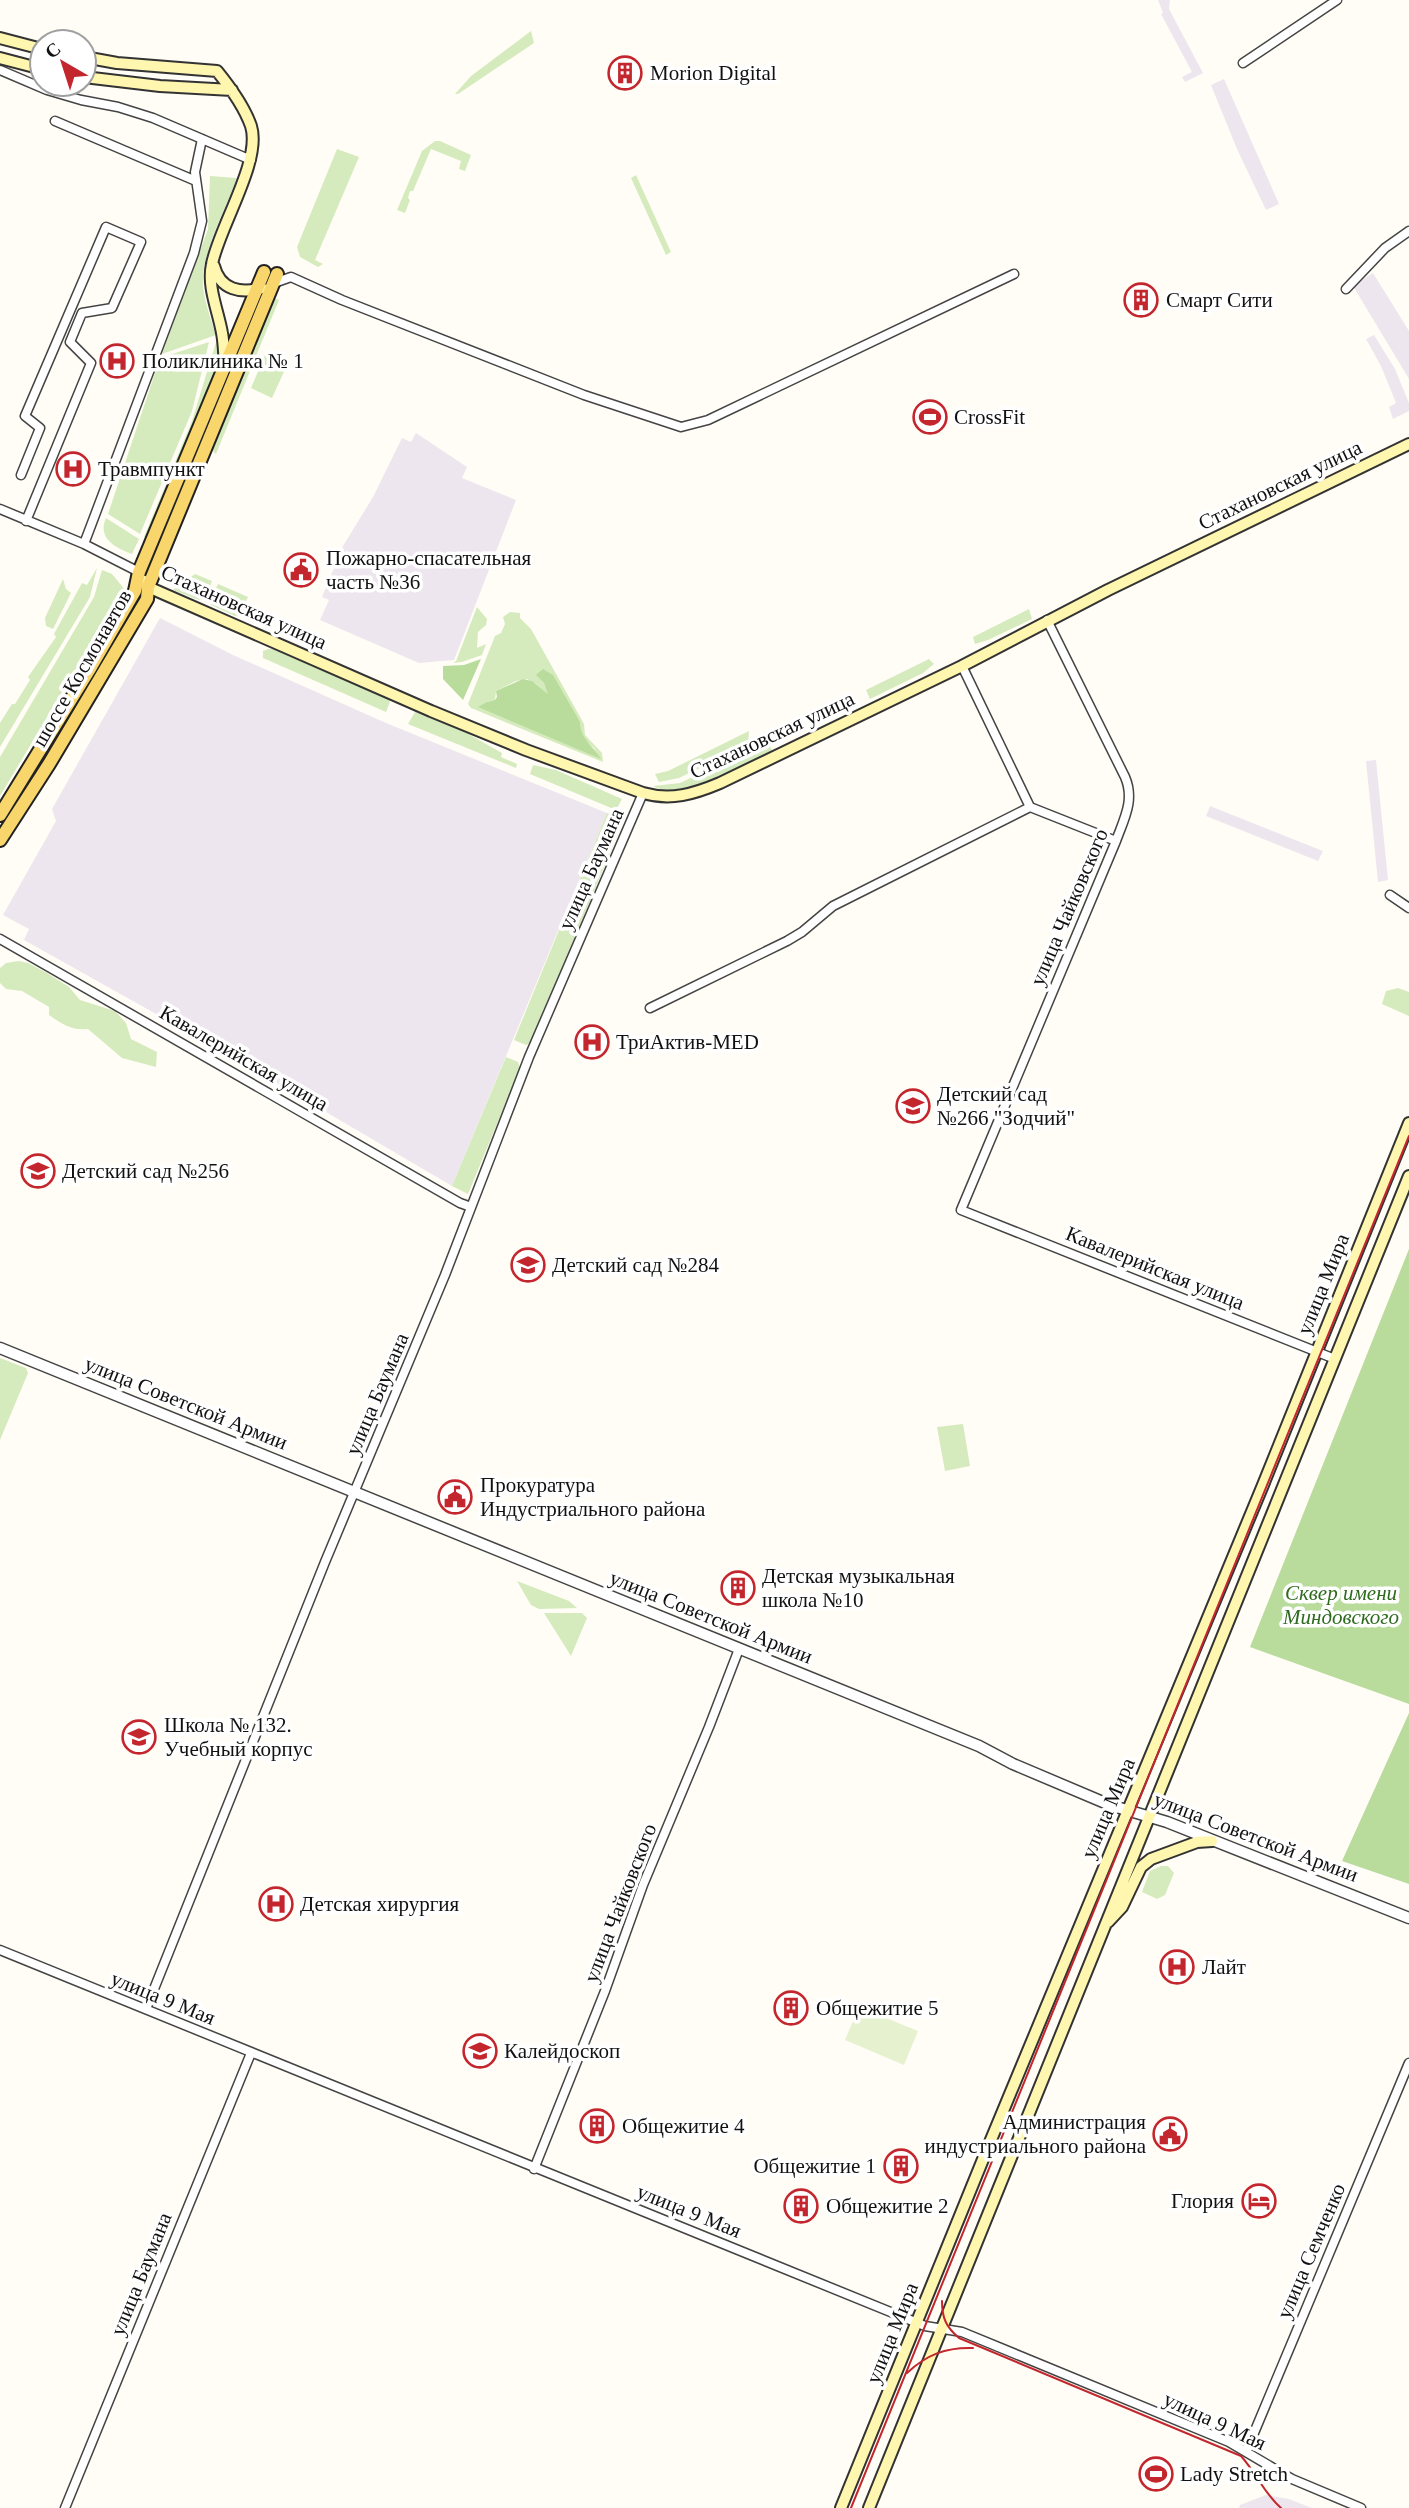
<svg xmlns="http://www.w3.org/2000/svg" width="1409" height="2508" viewBox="0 0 1409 2508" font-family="'Times New Roman',serif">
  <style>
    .industrial { fill: #eee6ef }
    .green { fill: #d5ebbd; fill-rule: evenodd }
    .forest { fill: #b9dc9c }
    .pitch { fill: #e6f2cf }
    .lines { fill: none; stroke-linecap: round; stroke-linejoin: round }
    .minor-casing { stroke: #444; stroke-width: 11 }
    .tertiary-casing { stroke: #444; stroke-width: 13 }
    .secondary-casing { stroke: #333; stroke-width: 14 }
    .primary-casing { stroke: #222; stroke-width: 16 }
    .minor { stroke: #fff; stroke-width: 8 }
    .tertiary { stroke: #fff; stroke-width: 10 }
    .secondary { stroke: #fff6b0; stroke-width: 10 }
    .primary { stroke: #f9d66b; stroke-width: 12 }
    .tram { stroke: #c4262e; stroke-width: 2 }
    .labels { text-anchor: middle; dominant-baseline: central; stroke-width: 7; stroke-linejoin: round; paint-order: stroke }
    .poi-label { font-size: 21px; fill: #111; stroke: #fff; text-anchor: start }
    .street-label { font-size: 21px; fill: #111; stroke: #fff }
    .park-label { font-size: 21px; font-style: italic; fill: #2f6b1f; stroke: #fff }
  </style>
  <rect width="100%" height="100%" fill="#fffdf5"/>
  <!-- industrial -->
  <path class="industrial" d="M1158 0H1170L1169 9 1203 73 1185 82 1182 77 1192 72 1161 14 1163 13Z
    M1224 79 1279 204 1266 210 1237 149 1211 85Z
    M1373 273 1409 331V379L1353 286Z
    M1374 335 1395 369 1409 403V411L1393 419 1389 407 1396 403 1381 366 1366 339Z
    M416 433 467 467 462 478 516 500 454 660 419 663 320 620 329 600 322 597 343 546 373 497 402 438 411 442Z
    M160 618 233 655 386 723 607 813 452 1186 215 1047 24 940 29 929 3 915 56 821 52 809Z
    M1376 760 1388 880 1378 882 1366 761Z
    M1210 806 1323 851 1318 861 1206 816Z
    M1266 2495 1289 2499 1312 2508H1239L1240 2505Z"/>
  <!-- green -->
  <path class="green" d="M531 31 534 43 458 94H455L471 76Z
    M435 141H440L471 155 465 171 459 169 461 161 431 149 413 191H410L408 198 410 200 405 213 397 210 422 151Z
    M337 149 359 157 315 260 323 264 318 267 300 257 297 247Z
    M636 175 671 252 666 255 631 178Z
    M210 176 237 178C226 209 200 254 203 287 205 303 211 320 216 335L162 354 208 229Z
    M274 298 279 300 216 454 213 451V445Z
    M217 339 220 359 219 367 148 539 144 537 192 421Z
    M209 342 192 411 140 534 108 514 160 358Z
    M265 355 287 365 272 398 251 388Z
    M106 518 139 539 132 554C115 548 97 538 106 518Z
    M97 568 90 597 0 747V723L12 704H15L30 680 28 677 56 637 54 634 82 583 87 585Z
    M102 570 112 574 126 591 98 642 83 657 0 796V757L94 597Z
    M195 574 212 581 206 597 199 600 173 590Z
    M63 579 66 589 71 593 53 629 46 626 45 618Z
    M218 584 248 597 240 615 235 616 211 605 210 600Z
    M477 607 487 619 486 625 478 632 477 648 486 644 482 655 462 662 453 663 456 661Z
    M1029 609 1032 619 988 640 975 644 973 637Z
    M510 612 520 613V618L531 629 584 724 585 735 602 753 603 762 471 708 468 704 495 636 501 633 505 624 503 617ZM543 670 583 738 594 748 600 758 487 702 495 700 496 691 516 681 527 679 536 684 550 696 544 683 537 675Z
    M268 649H274L388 699 390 702 386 712 263 658V651Z
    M929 659 934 664 923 673 870 699 866 690Z
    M415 712 463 731 502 753 501 757 517 764 516 768 408 724Z
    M749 731 748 745 679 778 659 782 655 774 668 771Z
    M768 742 773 752C745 765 682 805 653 786L680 783Z
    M533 765 556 770 622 799 616 810 530 774Z
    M607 813 619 817 622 824 531 1043 526 1045 514 1040Z
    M19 961 28 963 47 973 69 987 80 1000 115 1011 126 1023 131 1039 157 1052 156 1067 122 1058 88 1029C72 1031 62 1024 49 1015V1007L22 991 6 989 0 983V968L6 963Z
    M1398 988 1409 992V1016L1382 1004 1386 991Z
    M506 1057 518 1062 520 1068 468 1194 452 1186Z
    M0 1358 26 1368 28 1373 0 1440Z
    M963 1424 970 1466 945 1471 937 1427Z
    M517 1581 569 1601 577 1608 539 1609 531 1605Z
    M544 1613H582L587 1618 571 1656Z
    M1161 1866H1168L1174 1873 1165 1895 1157 1899 1142 1892 1150 1871Z"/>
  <!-- forest -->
  <path class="forest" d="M481 659 463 700 443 679V666L464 665Z
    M543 669 553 675 580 722C580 739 593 745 601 759L478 707 487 702 495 700 497 697 496 691 523 679 532 681 548 694 544 683 536 675Z
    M1409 1249V1704L1250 1647Z
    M1409 1713V1884L1342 1861Z"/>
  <!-- pitch -->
  <path class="pitch" d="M859 2007 918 2031 904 2065 845 2040Z"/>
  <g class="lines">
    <defs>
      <path id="minor" d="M1243 63 1337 0
        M0 70 47 90 81 100 118 107 153 118 251 160
        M55 121 196 181
        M274 283 291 277 342 300 584 395 681 427 708 420 1014 274
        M1346 289 1385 248 1409 231
        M21 475 40 428 25 416 106 227 141 242 112 308 82 313 70 342 91 363 26 521
        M0 509 84 544 139 572
        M84 544 194 253 202 221 195 172 202 139
        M1047 620 1125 777C1135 800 1124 819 1116 841L961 1210 1335 1359
        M962 666 1030 807
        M1390 895 1409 908
        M0 939 460 1203 471 1207
        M650 1008 787 941 802 932 833 906 1030 807 1116 841
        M0 1950 925 2326 962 2332 1229 2442 1292 2479 1361 2508
        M146 2009 325 1562 445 1275 529 1057 643 793
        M534 2169 605 1991 643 1885 709 1727 739 1649
        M1246 2452 1409 2063
        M65 2508 251 2053"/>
      <path id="tertiary" d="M0 1348 979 1746 1013 1764 1110 1805 1167 1822 1409 1918"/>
      <path id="secondary" d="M0 38 42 49
        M84 57 117 63 217 71C230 87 244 106 251 126 262 161 219 227 212 264 207 287 218 310 222 333 224 343 224 354 225 365
        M0 58 42 69
        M84 77 160 86 232 90
        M214 266C220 290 241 294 262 288
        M144 581 148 587 431 711 526 750 643 793C671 801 694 794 720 783L962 666 1108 590 1409 444
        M1108 1922 1122 1907 1141 1867 1151 1859 1197 1842 1212 1841
        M841 2508 988 2147 1263 1485 1409 1123
        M869 2508 1409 1176"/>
      <path id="primary" d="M0 815 91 667 135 591 139 572 264 272
        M0 840 49 764 147 599 148 587 277 274"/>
    </defs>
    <!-- minor casing -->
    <use href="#minor" class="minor-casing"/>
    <!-- tertiary casing -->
    <use href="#tertiary" class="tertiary-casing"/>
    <!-- secondary casing -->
    <use href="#secondary" class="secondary-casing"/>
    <!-- primary casing -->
    <use href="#primary" class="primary-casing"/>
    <!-- minor -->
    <use href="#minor" class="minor"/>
    <!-- tertiary -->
    <use href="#tertiary" class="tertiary"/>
    <!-- secondary -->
    <use href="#secondary" class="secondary"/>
    <!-- primary -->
    <use href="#primary" class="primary"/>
    <!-- tram -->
    <path class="tram" d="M942 2301C942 2318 946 2327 959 2338L1241 2456C1257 2474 1263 2492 1281 2508
      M907 2373C926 2355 946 2347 973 2348
      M851 2508 1409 1136"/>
  </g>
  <!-- icons -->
  <defs>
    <symbol id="building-ring" viewBox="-11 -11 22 22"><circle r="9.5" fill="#fff" stroke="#c4262e" stroke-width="1.5"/><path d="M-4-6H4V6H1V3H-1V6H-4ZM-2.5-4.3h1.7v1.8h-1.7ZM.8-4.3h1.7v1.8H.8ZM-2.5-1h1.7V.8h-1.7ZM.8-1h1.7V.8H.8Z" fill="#c4262e"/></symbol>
    <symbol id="hospital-ring" viewBox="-11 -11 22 22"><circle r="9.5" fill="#fff" stroke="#c4262e" stroke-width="1.5"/><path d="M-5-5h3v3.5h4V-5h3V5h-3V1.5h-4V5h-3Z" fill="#c4262e"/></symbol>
    <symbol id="stadium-ring" viewBox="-11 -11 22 22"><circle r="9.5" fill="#fff" stroke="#c4262e" stroke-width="1.5"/><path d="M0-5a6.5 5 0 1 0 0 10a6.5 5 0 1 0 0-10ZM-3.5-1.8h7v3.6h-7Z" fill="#c4262e"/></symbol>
    <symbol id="civic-ring" viewBox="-11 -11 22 22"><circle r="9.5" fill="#fff" stroke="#c4262e" stroke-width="1.5"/><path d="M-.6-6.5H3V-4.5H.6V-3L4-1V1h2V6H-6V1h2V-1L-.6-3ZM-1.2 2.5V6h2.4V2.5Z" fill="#c4262e"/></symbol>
    <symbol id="school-ring" viewBox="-11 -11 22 22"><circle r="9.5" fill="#fff" stroke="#c4262e" stroke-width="1.5"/><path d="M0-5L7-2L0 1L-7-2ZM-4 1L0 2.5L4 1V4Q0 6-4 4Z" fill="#c4262e"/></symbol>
    <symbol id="hotel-ring" viewBox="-11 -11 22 22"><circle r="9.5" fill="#fff" stroke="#c4262e" stroke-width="1.5"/><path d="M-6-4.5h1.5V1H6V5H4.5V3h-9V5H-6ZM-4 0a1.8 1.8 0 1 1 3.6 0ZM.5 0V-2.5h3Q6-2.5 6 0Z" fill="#c4262e"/></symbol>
  </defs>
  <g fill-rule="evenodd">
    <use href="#building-ring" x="606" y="54" width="38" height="38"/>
    <use href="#building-ring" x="1122" y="281" width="38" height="38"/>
    <use href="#hospital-ring" x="98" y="342" width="38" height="38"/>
    <use href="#stadium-ring" x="911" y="398" width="38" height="38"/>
    <use href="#hospital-ring" x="54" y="450" width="38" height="38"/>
    <use href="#civic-ring" x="282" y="551" width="38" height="38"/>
    <use href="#hospital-ring" x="573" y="1023" width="38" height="38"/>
    <use href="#school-ring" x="894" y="1087" width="38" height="38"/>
    <use href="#school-ring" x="19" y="1152" width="38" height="38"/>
    <use href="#school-ring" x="509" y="1246" width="38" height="38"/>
    <use href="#civic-ring" x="436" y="1478" width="38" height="38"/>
    <use href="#building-ring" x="719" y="1569" width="38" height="38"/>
    <use href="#school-ring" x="120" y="1718" width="38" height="38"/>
    <use href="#hospital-ring" x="257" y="1885" width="38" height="38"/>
    <use href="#hospital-ring" x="1158" y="1948" width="38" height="38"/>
    <use href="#building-ring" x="772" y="1989" width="38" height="38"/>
    <use href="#school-ring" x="461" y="2032" width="38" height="38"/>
    <use href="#building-ring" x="578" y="2107" width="38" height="38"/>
    <use href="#civic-ring" x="1151" y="2115" width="38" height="38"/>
    <use href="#building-ring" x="882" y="2147" width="38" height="38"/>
    <use href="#hotel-ring" x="1240" y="2182" width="38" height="38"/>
    <use href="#building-ring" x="782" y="2187" width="38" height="38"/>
    <use href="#stadium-ring" x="1137" y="2455" width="38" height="38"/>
  </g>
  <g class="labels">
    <!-- poi labels -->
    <g class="poi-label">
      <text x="650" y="73">Morion Digital</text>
      <text x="1166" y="300">Смарт Сити</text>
      <text x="142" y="361">Поликлиника № 1</text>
      <text x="954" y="417">CrossFit</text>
      <text x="98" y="469">Травмпункт</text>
      <text x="326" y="558">Пожарно-спасательная<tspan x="326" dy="24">часть №36</tspan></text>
      <text x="616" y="1042">ТриАктив-MED</text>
      <text x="937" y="1094">Детский сад<tspan x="937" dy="24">№266 "Зодчий"</tspan></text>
      <text x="62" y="1171">Детский сад №256</text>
      <text x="552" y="1265">Детский сад №284</text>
      <text x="480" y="1485">Прокуратура<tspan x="480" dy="24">Индустриального района</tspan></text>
      <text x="762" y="1576">Детская музыкальная<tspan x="762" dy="24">школа №10</tspan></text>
      <text x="164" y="1725">Школа № 132.<tspan x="164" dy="24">Учебный корпус</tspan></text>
      <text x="300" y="1904">Детская хирургия</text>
      <text x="1202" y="1967">Лайт</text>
      <text x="816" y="2008">Общежитие 5</text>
      <text x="504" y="2051">Калейдоскоп</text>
      <text x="1146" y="2122" text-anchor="end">Администрация<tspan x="1146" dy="24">индустриального района</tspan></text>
      <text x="622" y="2126">Общежитие 4</text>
      <text x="876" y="2166" text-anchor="end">Общежитие 1</text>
      <text x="1234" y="2201" text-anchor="end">Глория</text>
      <text x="826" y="2206">Общежитие 2</text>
      <text x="1180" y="2474">Lady Stretch</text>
    </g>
    <!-- street labels -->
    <g class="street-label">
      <text transform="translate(1280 485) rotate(-26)">Стахановская улица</text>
      <text transform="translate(244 607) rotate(24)">Стахановская улица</text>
      <text transform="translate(82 668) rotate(-60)">шоссе Космонавтов</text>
      <text transform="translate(772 735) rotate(-25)">Стахановская улица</text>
      <text transform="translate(591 869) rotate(-66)">улица Баумана</text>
      <text transform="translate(1069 907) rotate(-67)">улица Чайковского</text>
      <text transform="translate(244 1058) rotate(30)">Кавалерийская улица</text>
      <text transform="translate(1155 1268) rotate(22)">Кавалерийская улица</text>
      <text transform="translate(1323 1284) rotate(-68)">улица Мира</text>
      <text transform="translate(377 1394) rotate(-67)">улица Баумана</text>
      <text transform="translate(186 1403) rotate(22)">улица Советской Армии</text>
      <text transform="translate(711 1617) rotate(22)">улица Советской Армии</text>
      <text transform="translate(1108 1808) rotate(-67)">улица Мира</text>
      <text transform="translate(1256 1837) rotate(21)">улица Советской Армии</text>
      <text transform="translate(620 1903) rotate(-69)">улица Чайковского</text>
      <text transform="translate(163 1998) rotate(22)">улица 9 Мая</text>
      <text transform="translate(689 2211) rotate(22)">улица 9 Мая</text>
      <text transform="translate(1311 2251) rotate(-67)">улица Семченко</text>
      <text transform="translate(141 2274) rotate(-68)">улица Баумана</text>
      <text transform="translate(892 2333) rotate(-68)">улица Мира</text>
      <text transform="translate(1215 2421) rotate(25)">улица 9 Мая</text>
    </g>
    <!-- park labels -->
    <g class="park-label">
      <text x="1341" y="1593">Сквер имени<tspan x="1341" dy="24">Миндовского</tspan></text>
    </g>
  </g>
  <!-- north arrow -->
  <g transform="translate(63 63) rotate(321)"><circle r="33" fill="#ffffff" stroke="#a0a0a0" stroke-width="2"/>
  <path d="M0-5L12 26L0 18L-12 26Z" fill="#c4262e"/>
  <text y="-10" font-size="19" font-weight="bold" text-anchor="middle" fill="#111111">С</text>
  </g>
</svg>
